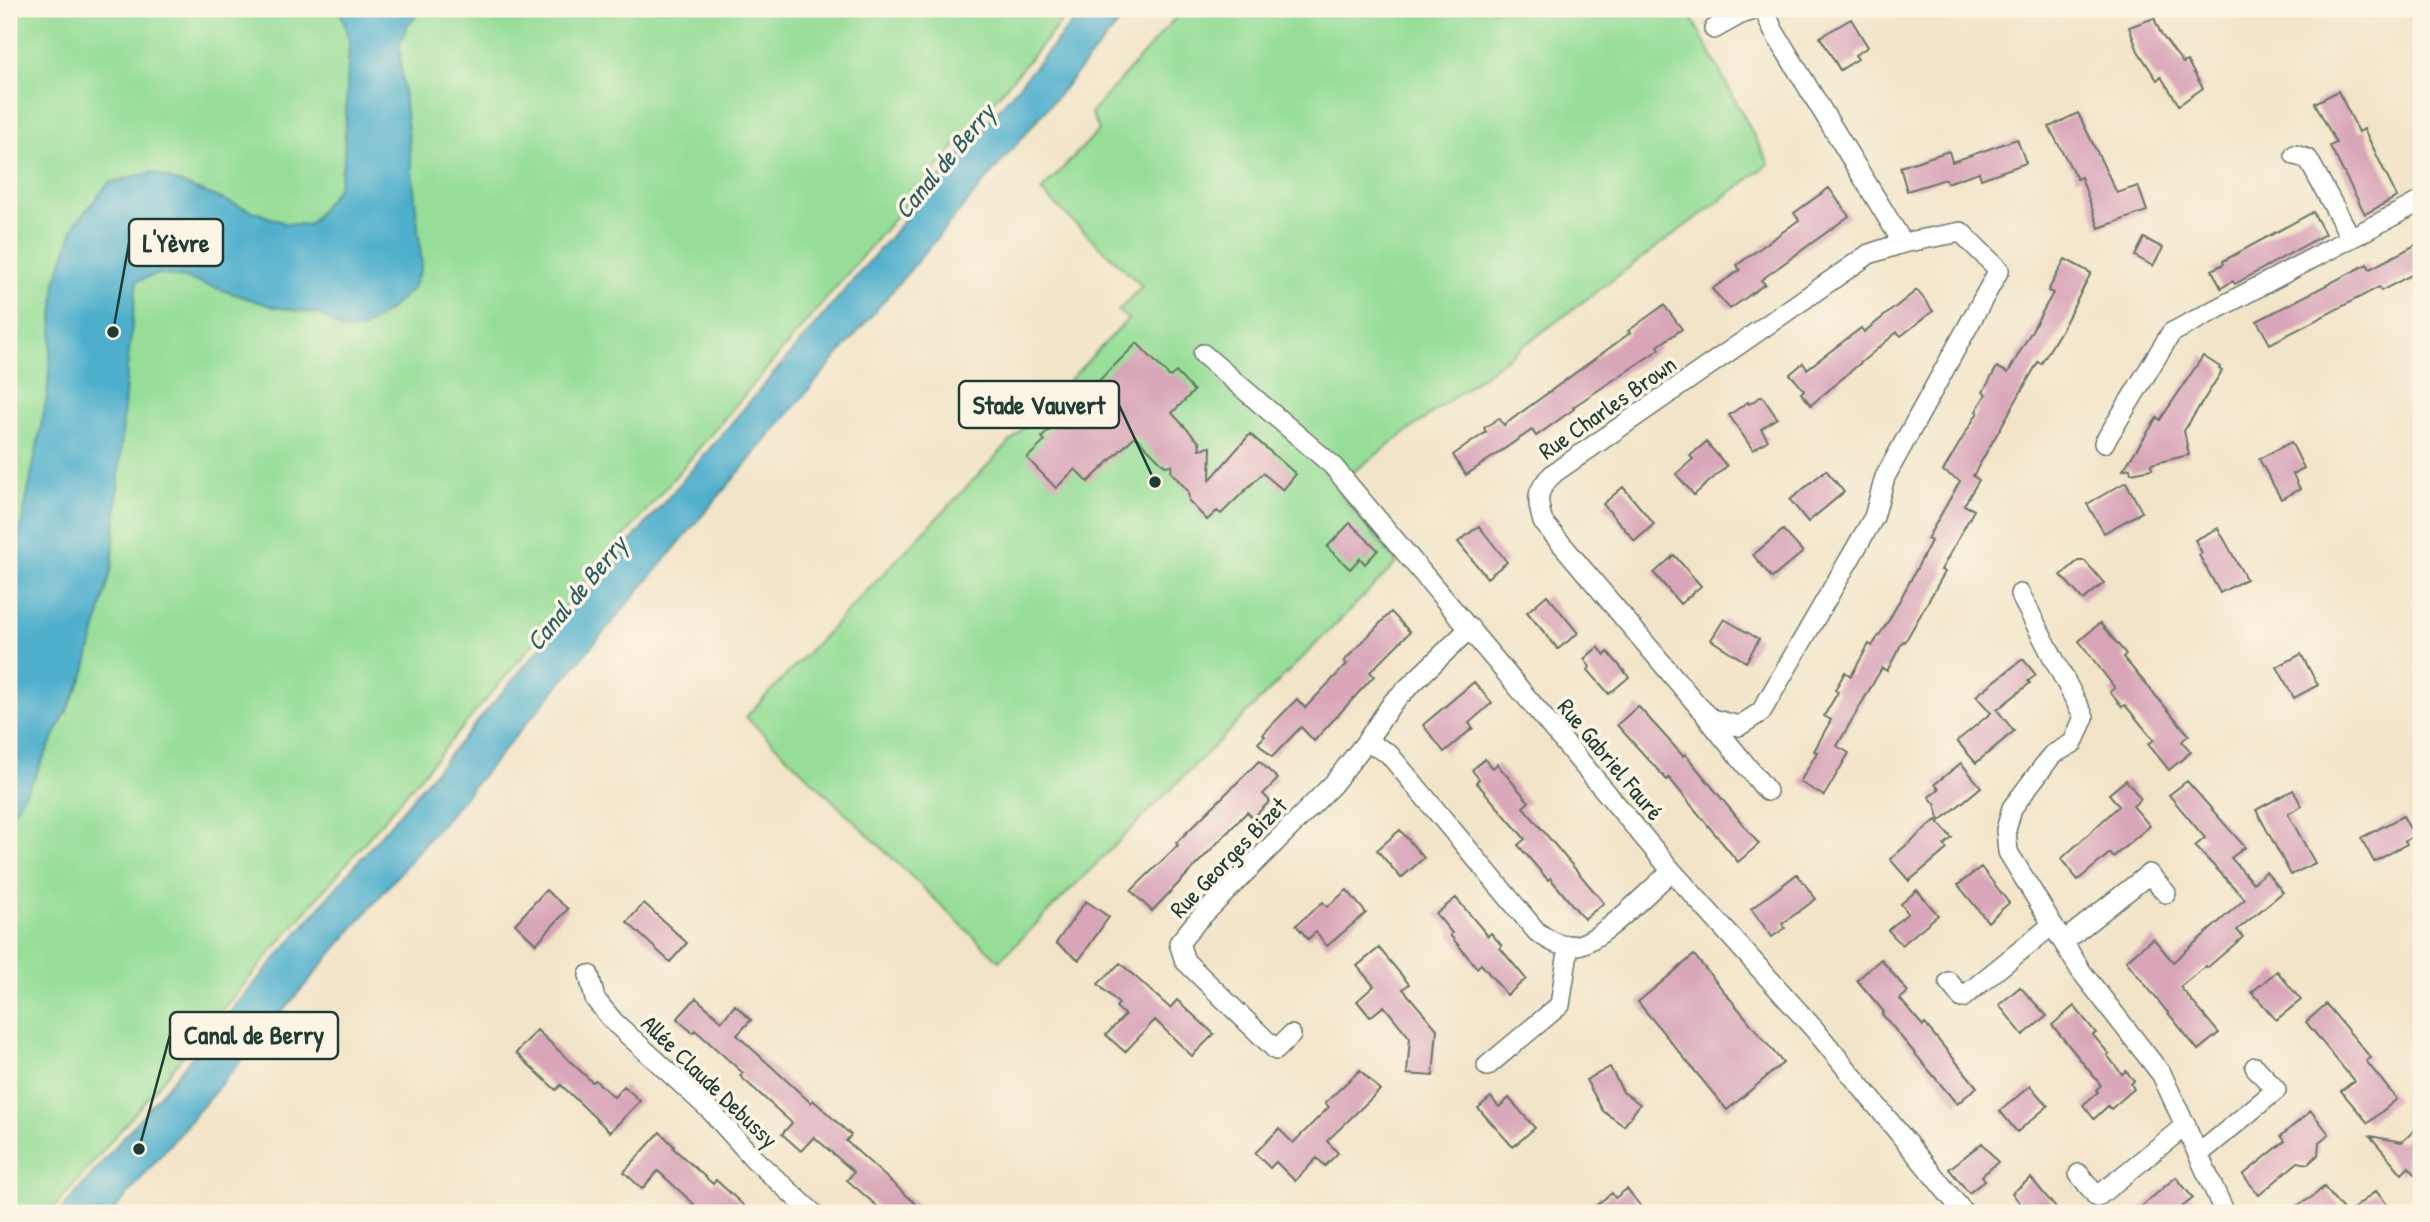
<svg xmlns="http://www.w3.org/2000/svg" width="2430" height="1222" viewBox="0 0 2430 1222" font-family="'Patrick Hand',sans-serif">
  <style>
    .green { fill: #96de98; stroke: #5a8e66; stroke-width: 2 }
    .water { fill: #4dafcc; stroke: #367680; stroke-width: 2 }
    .building { fill: #d9a6b9 }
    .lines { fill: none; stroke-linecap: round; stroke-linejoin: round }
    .street-casing { stroke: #697768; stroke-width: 22 }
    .street { stroke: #fff; stroke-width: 19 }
    .labels { text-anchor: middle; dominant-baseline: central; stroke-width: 7; stroke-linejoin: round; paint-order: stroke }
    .street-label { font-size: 24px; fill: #1f3d34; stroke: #fcf5e5 }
    .water-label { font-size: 26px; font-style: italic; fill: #2d5f62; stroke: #fcf5e5 }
    .leader { fill: none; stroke: #1f3d34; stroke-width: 2.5 }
    .callout-dot { fill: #1f3d34; stroke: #fcf5e5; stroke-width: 2.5 }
    .callout { fill: #fcf5e5; stroke: #1f3d34; stroke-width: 2.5 }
    .callout-label { font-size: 26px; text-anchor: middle; font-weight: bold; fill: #1f3d34 }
  </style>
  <rect width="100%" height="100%" fill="#fcf5e5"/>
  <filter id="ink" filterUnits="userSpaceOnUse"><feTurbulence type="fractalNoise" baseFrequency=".0143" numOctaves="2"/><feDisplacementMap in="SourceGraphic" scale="14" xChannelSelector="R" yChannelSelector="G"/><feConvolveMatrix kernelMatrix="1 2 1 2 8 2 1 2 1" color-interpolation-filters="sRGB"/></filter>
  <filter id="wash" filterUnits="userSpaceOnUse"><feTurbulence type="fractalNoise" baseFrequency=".00686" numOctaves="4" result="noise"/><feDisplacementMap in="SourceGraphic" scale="28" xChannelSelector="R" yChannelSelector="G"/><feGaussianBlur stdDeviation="1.57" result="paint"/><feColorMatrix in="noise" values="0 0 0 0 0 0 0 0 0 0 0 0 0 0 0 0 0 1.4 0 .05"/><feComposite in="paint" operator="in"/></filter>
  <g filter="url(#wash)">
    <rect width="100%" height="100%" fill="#f2e4c8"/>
    <!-- green -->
    <path class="green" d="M9 9H1072L50 1213H9Z
      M1183 9H1687L1769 164 1334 486 1397 563 999 961 746 717 1128 319 1118 311 1142 286 1041 191 1099 130 1091 113Z"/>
    <!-- water -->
    <path class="water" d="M340 9H422L407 26 399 47 422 265 413 288 388 311 360 330 342 329 319 314 274 307 185 278 158 274 137 281 127 369 112 567 84 675 34 778 9 819V574L21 527 47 397 56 281 75 224 109 183 152 172 284 223 309 225 338 187 344 159 349 41Z
      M1084 9H1131L112 1213H59Z"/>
    <g id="blocks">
      <!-- building -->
      <path class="building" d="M2154 18 2161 34 2183 63 2187 61 2203 88 2179 105 2161 77 2157 80 2138 51 2129 27Z
        M1851 19 1868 47 1855 55 1858 59 1840 70 1820 37Z
        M2338 91 2359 132 2364 129 2397 197 2365 214 2330 146 2336 143 2315 103Z
        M2078 113 2117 193 2138 186 2147 211 2099 228 2081 177 2077 179 2049 127Z
        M2017 139 2026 163 1981 179 1979 172 1947 183 1946 179 1907 191 1900 167 1949 151 1952 162Z
        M1829 188 1849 216 1761 280 1765 284 1730 309 1712 289 1740 270 1737 265 1799 220 1794 213Z
        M2313 212 2325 234 2235 284 2233 281 2221 288 2212 270 2224 264 2223 261Z
        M2144 238 2163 248 2153 266 2135 256Z
        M2421 242V270L2381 291 2379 287 2270 344 2257 321 2367 264 2370 269Z
        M2065 259 2091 273 2062 329 2041 364 2038 362 1973 476 1979 480 1964 505 1974 510 1941 570 1945 572 1905 642 1903 641 1887 671 1882 668 1837 746 1849 753 1824 796 1800 782 1817 752 1814 751 1831 720 1824 716 1838 692 1835 690 1845 672 1851 676 1869 644 1872 646 1889 620 1916 570 1931 541 1927 539 1960 481 1943 471 1978 412 1976 411 1986 394 1983 392 1997 367 2008 373 2053 293 2048 291Z
        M1917 290 1933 311 1901 336 1897 332 1811 405 1801 393 1804 390 1790 374 1803 363 1807 369 1861 328 1864 332Z
        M1664 305 1682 329 1658 346 1660 349 1573 407 1574 409 1536 436 1532 430 1466 475 1453 455 1486 432 1484 428 1499 418 1504 425 1630 333 1628 331Z
        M1137 343 1170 377 1176 372 1194 391 1172 413 1200 443 1199 449 1211 447 1210 480 1250 434 1296 474 1283 490 1263 473 1221 514 1217 511 1207 520 1189 501 1188 491 1171 472 1172 465 1165 466 1135 436 1088 482 1075 469 1056 488 1027 458 1045 441 1042 437Z
        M2203 356 2220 367 2219 369 2222 371 2184 431 2189 455 2151 464 2152 469 2131 473 2130 468 2123 470 2157 418 2160 420Z
        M1762 396 1777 418 1761 429 1768 440 1753 450 1729 415 1748 402 1749 404Z
        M1706 442 1727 466 1694 495 1676 474 1693 459 1690 456Z
        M2291 442 2304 468 2293 474 2300 489 2281 499 2259 459Z
        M1826 470 1844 492 1808 522 1790 500Z
        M2126 482 2142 512 2104 533 2087 504Z
        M1623 487 1654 524 1635 541 1603 504Z
        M1350 523 1378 550 1365 564 1360 558 1350 569 1327 547Z
        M1479 526 1507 562 1487 578 1458 542Z
        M2218 528 2246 579 2220 593 2199 555 2202 553 2195 540Z
        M1783 530 1803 552 1772 578 1753 555Z
        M1674 555 1701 586 1680 604 1654 573Z
        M2078 561H2085L2104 583 2083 600 2061 575Z
        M1547 595 1578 633 1558 649 1527 612Z
        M1391 612 1410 632 1370 672 1374 676 1314 741 1301 727 1272 757 1258 743 1265 736 1263 734 1297 699 1305 708 1347 664 1344 661Z
        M1724 619 1759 639 1746 662 1711 640Z
        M2100 623 2126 654 2123 657 2189 735 2182 741 2191 752 2169 770 2148 744 2154 740 2125 705 2122 707 2110 692 2115 688 2079 641Z
        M1598 647 1605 655 1608 652 1629 677 1609 694 1588 670 1590 667 1584 659Z
        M2301 654 2318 685 2294 698 2277 667Z
        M2023 659 2036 675 2028 681 2030 683 1997 710 2014 731 1976 763 1957 741 1991 713 1976 696Z
        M1474 682 1492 703 1469 723 1473 728 1444 752 1423 725Z
        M1638 706 1683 756 1685 754 1759 844 1738 862 1669 778 1667 780 1617 725Z
        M1485 759 1493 768 1497 764 1529 802 1523 807 1604 903 1584 919 1550 878 1548 880 1518 845 1525 839 1476 782 1479 779 1472 770Z
        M1259 761 1278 779 1263 794 1270 801 1253 818 1247 812 1152 911 1131 891 1178 845 1176 843Z
        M1961 763 1981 787 1940 821 1935 804 1929 797 1939 789 1935 784Z
        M2126 780 2141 799 2133 806 2150 826 2113 857 2110 853 2078 880 2061 859 2119 806 2109 794Z
        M2187 781 2245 847 2231 858 2253 883 2266 872 2283 892 2237 930 2243 937 2207 968 2206 966 2180 987 2219 1033 2198 1050 2126 961 2153 938 2173 962 2245 899 2195 846 2205 838 2169 795Z
        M2293 790 2302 806 2288 814 2315 863 2291 875 2256 810Z
        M2403 816 2414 836 2405 841 2407 844 2374 862 2361 838Z
        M1936 820 1952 838 1944 845 1947 849 1909 881 1890 859Z
        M1400 830 1424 858 1401 878 1377 850Z
        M1981 867 2009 903 1988 922 1958 885Z
        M1797 874 1816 899 1782 924 1785 928 1772 937 1751 909Z
        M546 890 568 909 536 944 515 924Z
        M1347 890 1366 913 1327 946 1316 932 1308 939 1296 925 1323 902 1327 907Z
        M1917 890 1938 915 1902 945 1888 930 1908 913 1901 904Z
        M1456 898 1488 936 1491 933 1502 946 1500 948 1526 979 1507 995 1481 964 1477 968 1450 935 1452 933 1436 914Z
        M1086 901 1109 917 1079 960 1056 943Z
        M644 903 687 943 670 962 627 922Z
        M1379 948 1409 984 1403 989 1437 1029 1433 1076 1407 1074 1410 1038 1384 1006 1370 1017 1357 1001 1374 986 1357 966Z
        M1694 955 1783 1063 1727 1110 1638 1002Z
        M1881 959 1908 992 1900 999 1923 1026 1925 1024 1977 1087 1957 1104 1882 1014 1884 1012 1857 980Z
        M1120 963 1170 1008 1177 1000 1214 1034 1192 1056 1155 1020 1125 1052 1106 1035 1125 1015 1116 1007 1119 1004 1098 984Z
        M2277 971 2301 1000 2276 1020 2252 992Z
        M2020 987 2047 1016 2023 1035 1999 1005Z
        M696 998 722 1021 735 1005 751 1020 737 1035 811 1103 813 1100 851 1135 846 1141 926 1213H885L847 1180 854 1172 814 1137 801 1151 782 1134 792 1123 740 1076 743 1073 695 1030 693 1033 677 1019Z
        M2326 1004 2371 1058 2366 1061 2397 1099 2368 1123 2341 1091 2354 1081 2306 1022Z
        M2074 1006 2096 1033 2093 1035 2109 1054 2107 1055 2122 1074 2126 1071 2134 1081 2131 1084 2134 1089 2111 1109 2108 1106 2094 1119 2083 1105 2098 1092 2096 1090 2101 1085 2052 1025Z
        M537 1030 592 1082 595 1080 614 1097 624 1086 640 1101 610 1132 561 1085 556 1090 516 1053Z
        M1610 1067 1623 1092 1640 1104 1624 1126 1603 1111 1586 1080Z
        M1360 1070 1380 1090 1327 1141 1338 1153 1325 1166 1317 1158 1295 1181 1276 1162 1270 1168 1255 1153 1279 1129 1293 1143 1329 1107 1325 1103Z
        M2030 1086 2048 1106 2017 1132 2000 1111Z
        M1491 1097 1499 1107 1509 1098 1535 1128 1513 1147 1478 1108Z
        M2311 1111 2329 1134 2319 1142 2318 1155 2308 1164 2298 1162 2259 1195 2243 1175 2285 1141 2281 1136Z
        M2421 1124V1181L2409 1167 2402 1174 2370 1136 2402 1142Z
        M660 1132 674 1146 673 1148 713 1184 716 1180 752 1213H685L694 1204 658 1171 642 1189 624 1172Z
        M1982 1143 1998 1162 1982 1176 1985 1180 1969 1193 1949 1169Z
        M2176 1177 2193 1198 2175 1213H2134Z
        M2031 1178 2060 1213H2028L2012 1193Z
        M2324 1187 2346 1213H2285L2312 1197Z
        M1627 1189 1646 1213H1586L1612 1193 1615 1198Z
        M2376 1191 2394 1213H2348Z"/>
    </g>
  </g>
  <g filter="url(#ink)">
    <use href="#blocks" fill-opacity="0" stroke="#697768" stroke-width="2"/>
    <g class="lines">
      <defs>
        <path id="street" d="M1764 9 1773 30 1903 243
          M1714 29 1741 14 1758 9
          M2295 155 2308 159 2351 238
          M1961 232 1999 270 1885 477 1874 517 1761 712 1739 726 1712 719 1699 707 1543 522C1536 498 1536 490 1554 473L1869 254 1903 243Z
          M1203 354 1332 465 1672 871 1815 1030 1964 1213
          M2104 443 2171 333 2421 201
          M2020 594 2084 717 2073 743 2052 755 2012 808 2006 830 2008 852 2081 971 2162 1075 2225 1213
          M1706 716 1767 791
          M1366 742 1388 753 1537 932C1550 941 1562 949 1578 945 1604 939 1649 890 1672 871
          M2063 942 2149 874 2166 893
          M589 975 595 999 614 1022 710 1110 754 1159 813 1213
          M1949 982 1962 998 2052 925
          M1291 1035 1276 1050 1185 961 1179 943 1197 921 1333 784 1366 742 1393 702 1470 628
          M1487 1066 1560 1005 1569 945
          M2199 1154 2276 1090 2255 1067
          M2079 1174 2097 1197 2186 1125"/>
      </defs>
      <!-- street casing -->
      <use href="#street" class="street-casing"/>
      <!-- street -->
      <use href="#street" class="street"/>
    </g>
  </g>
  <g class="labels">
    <!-- street labels -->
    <g class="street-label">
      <text transform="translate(1607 407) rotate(-35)">Rue Charles Brown</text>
      <text transform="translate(1611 759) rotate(50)">Rue Gabriel Fauré</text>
      <text transform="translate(1228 857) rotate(-46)">Rue Georges Bizet</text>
      <text transform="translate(710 1081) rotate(44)">Allée Claude Debussy</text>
    </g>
    <!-- water labels -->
    <g class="water-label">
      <text transform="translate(944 161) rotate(-50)">Canal de Berry</text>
      <text transform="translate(576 593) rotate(-50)">Canal de Berry</text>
    </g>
  </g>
  <!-- callouts -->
  <path class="leader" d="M113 332L129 243M1155 482L1119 405M139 1149L170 1035"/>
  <g class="callout-dot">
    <circle cx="113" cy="332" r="7"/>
    <circle cx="1155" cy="482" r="7"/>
    <circle cx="139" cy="1149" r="7"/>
  </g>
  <g class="callout">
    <rect x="129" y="219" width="94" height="47" rx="7"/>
    <rect x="959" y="381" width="160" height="47" rx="7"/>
    <rect x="170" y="1012" width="168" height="47" rx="7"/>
  </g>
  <g class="callout-label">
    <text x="176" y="252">L'Yèvre</text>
    <text x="1039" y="414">Stade Vauvert</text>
    <text x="254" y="1044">Canal de Berry</text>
  </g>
  <!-- margin -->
  <rect width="2430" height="1222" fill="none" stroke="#fcf5e5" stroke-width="35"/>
</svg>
